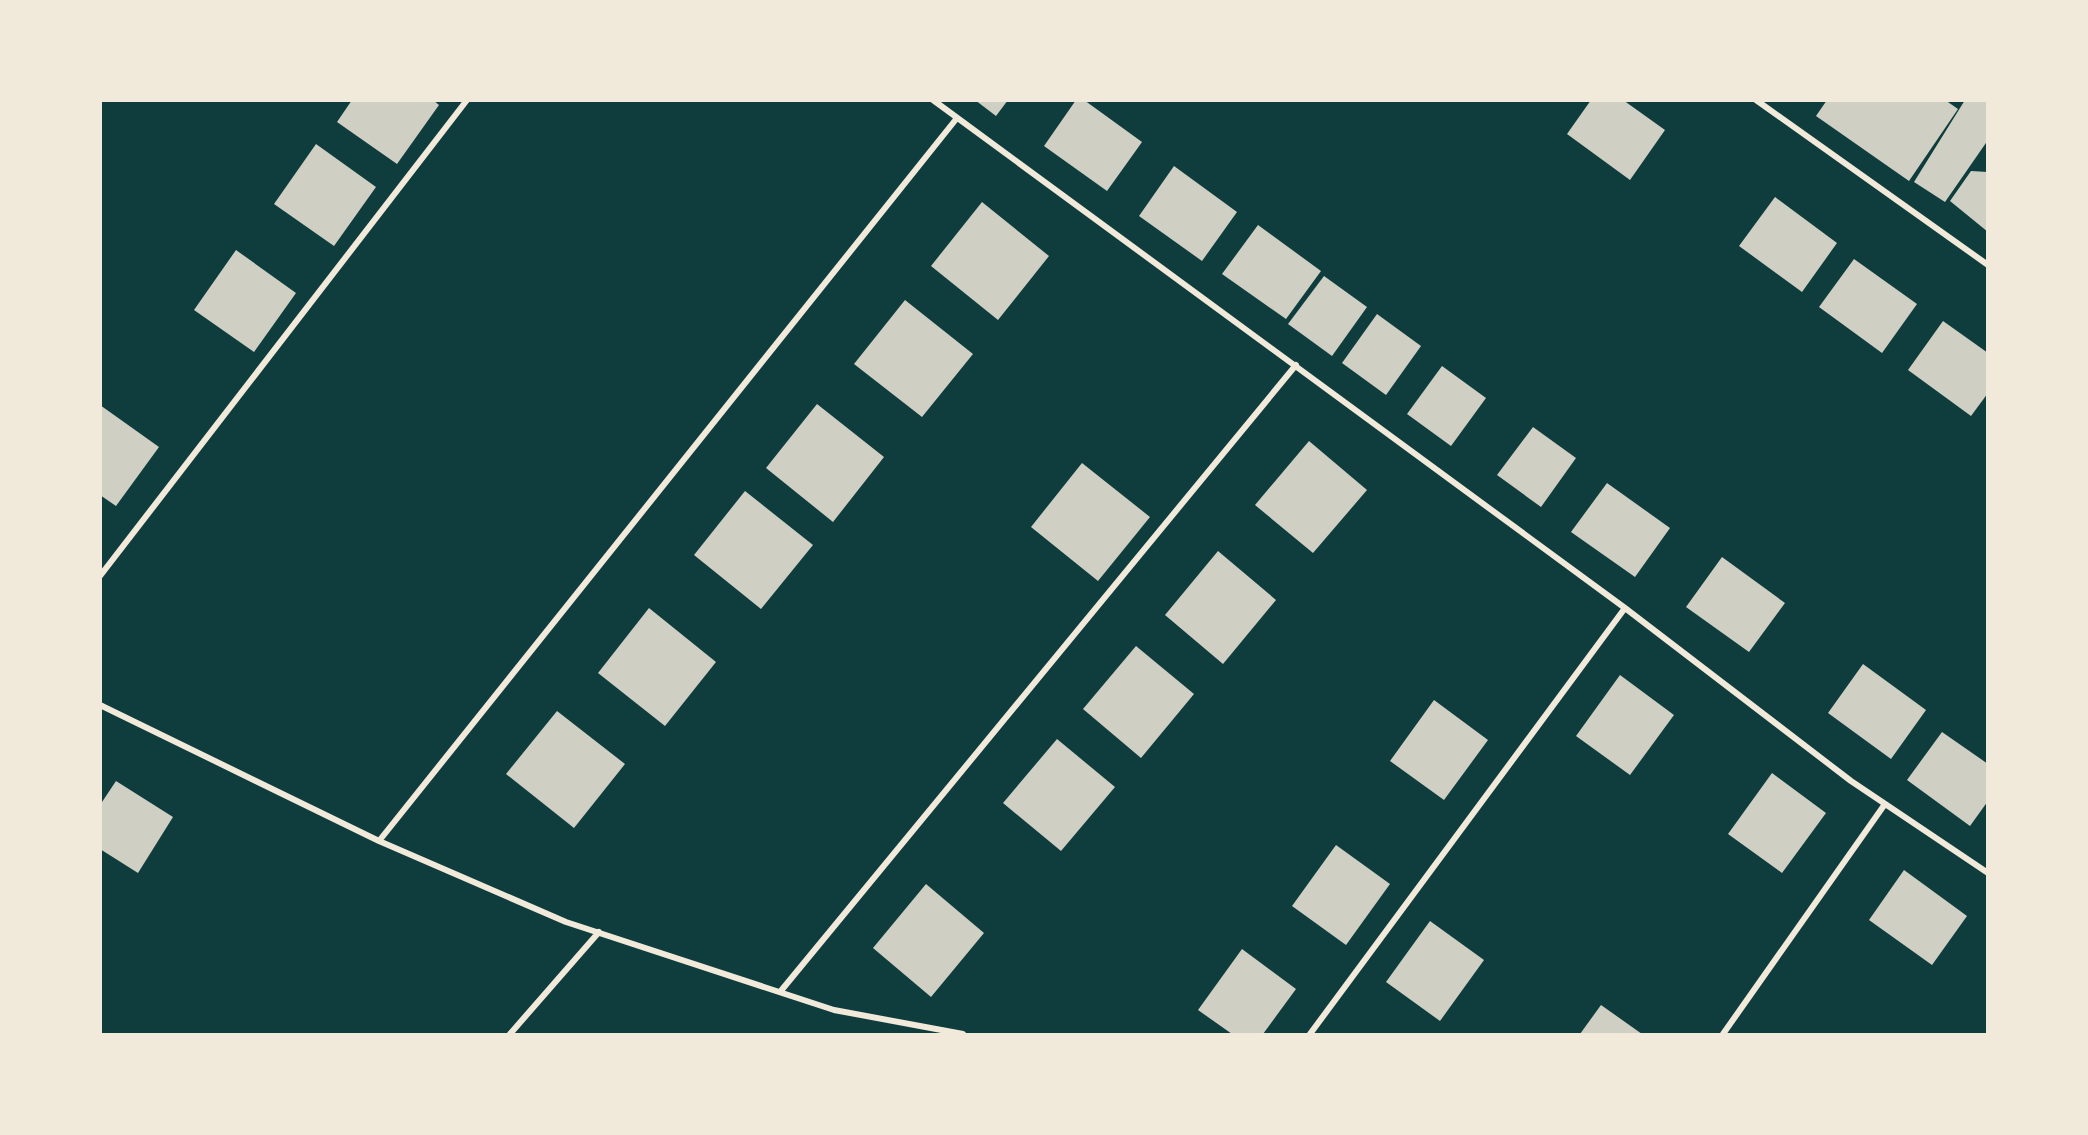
<svg xmlns="http://www.w3.org/2000/svg" width="2088" height="1135" viewBox="0 0 2088 1135" font-family="Quicksand,sans-serif">
  <style>
    .building { fill: #cfcfc3 }
    .lines { fill: none; stroke-linecap: round; stroke-linejoin: round }
    .minor { stroke: #f1e9da; stroke-width: 6 }
  </style>
  <rect width="100%" height="100%" fill="#0f3d3e"/>
  <!-- building -->
  <path class="building" d="M352 100H433L439 105 397 164 337 122Z
    M975 100H1008L996 116Z
    M1076 100H1084L1142 142 1107 191 1044 146Z
    M1591 100H1623L1665 130 1630 180 1567 134Z
    M1827 100H1945L1958 109 1909 181 1816 116Z
    M1965 100H1988V140L1945 202 1914 182Z
    M316 144 376 187 334 246 274 204Z
    M1174 166 1237 212 1202 261 1139 216Z
    M1971 171 1988 172V232L1950 201Z
    M1775 197 1837 243 1802 292 1739 246Z
    M982 202 1049 256 998 320 931 266Z
    M1258 225 1321 271 1286 319 1222 274Z
    M236 250 296 293 254 352 194 310Z
    M1854 259 1917 304 1882 353 1819 307Z
    M1324 276 1367 307 1332 356 1288 324Z
    M905 300 973 354 922 417 854 364Z
    M1377 314 1421 346 1386 395 1342 363Z
    M1943 321 1988 353V393L1971 416 1908 370Z
    M1442 366 1486 398 1451 446 1407 414Z
    M817 404 884 457 833 522 766 468Z
    M100 405 159 447 116 506 100 495Z
    M1533 427 1576 458 1541 507 1497 475Z
    M1309 441 1367 490 1313 553 1255 505Z
    M1082 463 1150 517 1098 581 1031 527Z
    M1607 483 1670 528 1635 577 1571 532Z
    M745 491 813 545 761 609 694 555Z
    M1218 551 1276 600 1223 664 1165 615Z
    M1722 557 1785 603 1749 652 1686 607Z
    M649 608 716 662 665 726 598 673Z
    M1136 646 1194 694 1141 758 1083 709Z
    M1863 664 1926 710 1891 759 1828 713Z
    M1620 675 1674 715 1630 775 1576 736Z
    M1434 700 1488 740 1444 800 1390 761Z
    M557 711 625 764 574 828 506 774Z
    M1942 732 1988 764V801L1970 826 1907 780Z
    M1057 739 1115 787 1061 851 1003 803Z
    M1772 773 1826 813 1782 873 1728 834Z
    M116 781 173 817 138 873 100 849V805Z
    M1336 845 1390 884 1346 945 1292 906Z
    M1904 870 1967 916 1932 965 1869 920Z
    M926 884 984 933 931 997 873 948Z
    M1430 921 1484 960 1440 1021 1386 982Z
    M1242 949 1296 989 1263 1034H1232L1198 1010Z
    M1601 1005 1642 1034H1580Z"/>
  <g class="lines">
    <!-- minor -->
    <path class="minor" d="M933 100 1625 608 1851 781 1988 873
      M1756 100 1988 265
      M100 576 467 100
      M100 705 379 841 566 922 834 1010 963 1034
      M379 841 957 118
      M780 992 1296 365
      M510 1034 599 932
      M1310 1034 1625 608
      M1723 1034 1885 804"/>
  </g>
  <!-- border -->
  <rect width="2088" height="1135" fill="none" stroke="#f1e9da" stroke-width="204"/>
</svg>
